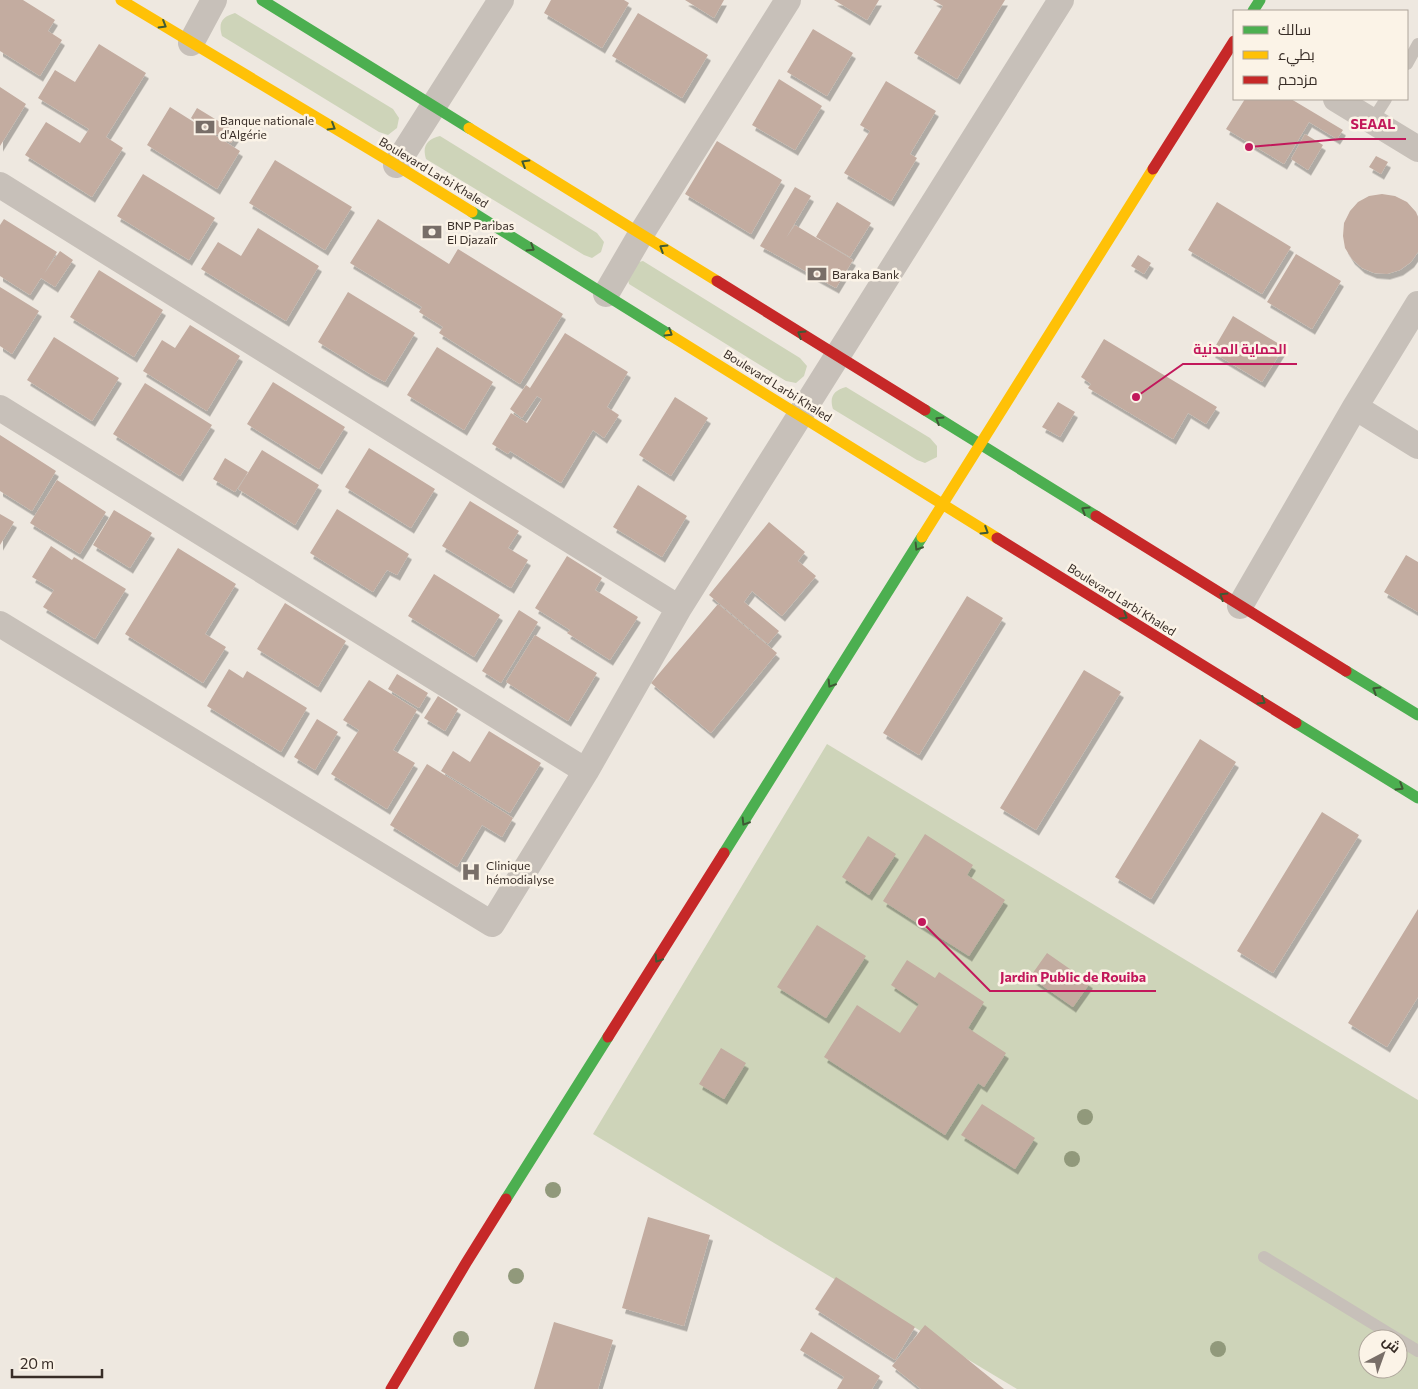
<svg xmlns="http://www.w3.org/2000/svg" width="1418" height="1389" viewBox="0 0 1418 1389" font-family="Commissioner,Cairo,sans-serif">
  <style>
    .green { fill: #ced4b9; fill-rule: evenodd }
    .building { fill: #c3aca0; filter: url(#shadow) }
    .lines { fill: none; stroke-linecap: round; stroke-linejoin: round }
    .lane { stroke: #c7c0b9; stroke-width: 12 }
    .street { stroke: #c7c0b9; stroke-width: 26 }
    .fast { stroke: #4caf50; stroke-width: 11 }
    .slow { stroke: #ffc107; stroke-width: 11 }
    .jam { stroke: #c62828; stroke-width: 11 }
    .tree { fill: #91997b }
    .oneway { stroke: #3f5a35 }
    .labels { text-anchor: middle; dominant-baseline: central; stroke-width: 5; stroke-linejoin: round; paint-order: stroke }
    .poi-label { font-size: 12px; fill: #382d27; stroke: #fbf3e7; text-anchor: start }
    .street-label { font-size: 12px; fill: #382d27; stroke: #fbf3e7 }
    .leader { fill: none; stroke: #c2185b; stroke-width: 2 }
    .callout-dot { fill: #c2185b; stroke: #fbf3e7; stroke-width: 2 }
    .callout-label { font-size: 14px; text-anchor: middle; font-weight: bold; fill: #c2185b; stroke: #fbf3e7; stroke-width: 5; stroke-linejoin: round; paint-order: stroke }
  </style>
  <defs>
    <filter id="shadow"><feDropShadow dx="3" dy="5.5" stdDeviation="0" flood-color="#0004"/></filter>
  </defs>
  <rect width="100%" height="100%" fill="#eee8e0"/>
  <!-- green -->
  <path class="green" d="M235 13 393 109 399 118 397 128 388 135 379 132 222 36C218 22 222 17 235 13Z
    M440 136 597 233 604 242 601 252 592 258 584 255 426 159C422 146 427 139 440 136Z
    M643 261 800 358 807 366 804 376 796 383 786 381 629 284 627 276 635 263Z
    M846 387 930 438 937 446V457L925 463 917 460 833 409C829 397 834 390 846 387Z
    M827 744 1418 1100V1389H1017L593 1134ZM1368 1339H1398V1369H1368Z"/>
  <!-- building -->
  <path class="building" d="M0 0H23L55 20 48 31 62 40 40 76 0 51Z
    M551 0H624L629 3 602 48 544 13Z
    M685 0H724L714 18Z
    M834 0H879L867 20Z
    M933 0H1005L957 79 914 53 943 6Z
    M638 13 708 55 682 98 612 56Z
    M813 29 853 53 827 96 787 72Z
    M99 44 146 73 106 137 123 148 92 197 25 155 46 122 80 143 89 129 38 98 55 70 75 82Z
    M779 79 822 106 795 150 752 125Z
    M886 81 936 111 910 154 917 158 891 201 844 173 870 131 860 125Z
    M0 87 26 104 0 146Z
    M1245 99H1291L1343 130 1337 139 1309 122 1284 164 1226 129Z
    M170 107 240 151 217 189 147 145Z
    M197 108 238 133 231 143 191 118Z
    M1305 134 1323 145 1308 170 1291 159Z
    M717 141 782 180 751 234 685 194Z
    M1376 156 1388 162 1381 174 1369 167Z
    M275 160 352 207 325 250 249 203Z
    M143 174 215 218 189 260 117 216Z
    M795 187 811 196 786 238 795 225 853 260 836 288 760 246Z
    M1382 194 1395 196 1407 202 1416 212 1418 217V252L1411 262 1400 270 1387 274 1374 273 1362 268 1352 259 1345 248 1343 236 1344 223 1350 211 1358 202 1369 196Z
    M837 202 871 223 850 257 816 237Z
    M1217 202 1291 247 1262 294 1188 250Z
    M4 219 57 252 44 274 60 251 73 260 55 287 41 278 30 295 0 276V225Z
    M378 219 449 264 458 249 563 314 520 384 439 333 443 327 419 312 422 307 350 263Z
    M258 228 319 266 286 321 201 269 218 242 241 256Z
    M1296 254 1341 281 1312 329 1267 302Z
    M1138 255 1151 263 1144 274 1131 266Z
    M99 270 163 310 134 357 70 317Z
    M0 287 39 311 12 354 0 346Z
    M348 292 415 333 385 382 370 374 318 342Z
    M1233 316 1284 347 1262 382 1212 352Z
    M190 325 240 356 207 411 143 371 162 340 175 348Z
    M565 333 628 372 607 407 619 415 604 438 593 430 561 483 510 451 508 454 492 444 511 413 527 423 542 399 537 396 522 418 510 409 526 385 530 388Z
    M54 337 119 378 92 421 27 380Z
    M1104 339 1217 407 1206 424 1188 413 1173 439 1088 388 1091 384 1081 377Z
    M437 347 493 382 464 430 407 395Z
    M273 382 345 427 319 469 247 424Z
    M145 383 212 425 180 476 113 434Z
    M675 397 708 418 671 476 639 455Z
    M1058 402 1075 412 1060 437 1042 427Z
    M0 435 56 471 32 511 0 491Z
    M369 448 435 489 411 528 345 487Z
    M262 450 319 485 295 525 238 489Z
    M225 458 248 472 235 492 213 479Z
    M57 480 106 512 80 554 30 523Z
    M638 485 687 516 662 557 613 527Z
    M470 501 519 531 508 548 528 560 511 588 442 546Z
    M337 509 409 554 397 575 387 570 373 592 310 553Z
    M114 510 152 533 130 568 93 545Z
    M0 514 14 522 0 545Z
    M769 522 805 552 798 561 816 576 782 616 752 591 744 602 779 631 768 644 709 595Z
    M51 546 72 560 74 557 126 589 95 639 43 607 54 590 32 577Z
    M178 548 236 584 205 634 226 647 203 683 125 634Z
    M1406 555 1418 562V612L1384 592Z
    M567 556 602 578 595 590 638 617 610 660 567 633 570 630 535 608Z
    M434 574 500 615 474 657 408 616Z
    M967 596 1003 618 919 755 883 733Z
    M285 603 346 641 318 687 257 649Z
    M718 604 777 653 711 733 651 683Z
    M519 610 538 622 501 683 482 671Z
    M535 635 597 673 568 721 506 682Z
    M229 669 243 678 247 671 307 708 281 752 207 706Z
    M1084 670 1121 692 1036 830 1000 808Z
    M397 674 428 693 419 708 388 689Z
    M369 680 417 710 393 750 415 763 387 809 331 774 359 730 343 720Z
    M438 696 458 709 445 731 424 718Z
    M317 719 338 732 315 770 294 757Z
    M489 731 541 763 510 813 441 771 453 751 470 762Z
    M1200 739 1236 762 1151 899 1115 877Z
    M427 764 513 818 502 837 482 825 457 867 390 825Z
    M1322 812 1359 835 1273 973 1237 951Z
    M925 834 973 865 967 875 1005 900 969 956 883 901Z
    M868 836 896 854 869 895 842 877Z
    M1418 909V997L1387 1047 1348 1023Z
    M817 925 866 956 826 1018 777 987Z
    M1047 953 1090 983 1073 1007 1030 977Z
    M907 960 935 978 939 972 984 1002 968 1028 1006 1053 984 1087 978 1083 945 1135 824 1057 857 1005 900 1033 919 1004 891 985Z
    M721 1048 746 1063 724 1099 699 1084Z
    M982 1104 1035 1138 1015 1169 961 1135Z
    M648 1217 710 1235 684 1326 622 1308Z
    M836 1277 915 1327 895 1360 815 1309Z
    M554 1322 613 1340 598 1389H534Z
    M925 1325 1004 1389H921L892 1366Z
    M811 1332 880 1376 872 1389H837L844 1377 800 1350Z"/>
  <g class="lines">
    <!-- lane -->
    <path class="lane" d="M1407 64 1418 44
      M1372 121 1386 99
      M1264 1257 1398 1339
      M1398 1339 1418 1351"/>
    <!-- street -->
    <path class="street" d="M191 43 214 0
      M1336 99 1418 149
      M396 165 501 0
      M0 185 679 608
      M606 294 641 234 788 0
      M1355 407 1418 446
      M0 408 586 771
      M1240 606 1355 407 1418 304
      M0 624 492 924 586 771 679 608 1061 0"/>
    <!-- fast -->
    <path class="fast" d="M262 0 469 128
      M1253 11 1260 0
      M472 212 670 335
      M925 410 1096 516
      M1346 671 1418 715
      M1296 723 1418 798
      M724 853 922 537
      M506 1199 608 1037"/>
    <!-- slow -->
    <path class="slow" d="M121 0 396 165 472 212
      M469 128 717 281
      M670 335 997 538
      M922 537 1153 169"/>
    <!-- jam -->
    <path class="jam" d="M1153 169 1234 41
      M717 281 925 410
      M1096 516 1346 671
      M997 538 1296 723
      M608 1037 724 853
      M391 1389 466 1263 506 1199"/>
  </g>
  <!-- trees -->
  <g class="tree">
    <circle cx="1085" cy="1117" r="8"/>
    <circle cx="1072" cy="1159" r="8"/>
    <circle cx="553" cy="1190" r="8"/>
    <circle cx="516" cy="1276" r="8"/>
    <circle cx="461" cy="1339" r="8"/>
    <circle cx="1218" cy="1349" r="8"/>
  </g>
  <!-- one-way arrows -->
  <defs><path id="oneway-chevron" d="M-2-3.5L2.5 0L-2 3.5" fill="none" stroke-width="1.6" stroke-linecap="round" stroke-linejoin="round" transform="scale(1.25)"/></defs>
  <g class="oneway">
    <use href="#oneway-chevron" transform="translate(163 25) rotate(31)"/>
    <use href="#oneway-chevron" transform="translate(332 127) rotate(31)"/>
    <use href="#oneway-chevron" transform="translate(525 163) rotate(-149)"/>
    <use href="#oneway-chevron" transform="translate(531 248) rotate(32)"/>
    <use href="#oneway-chevron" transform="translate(663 248) rotate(-148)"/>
    <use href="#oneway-chevron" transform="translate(669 333) rotate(32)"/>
    <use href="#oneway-chevron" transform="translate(801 334) rotate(-148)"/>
    <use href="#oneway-chevron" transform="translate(939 420) rotate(-148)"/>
    <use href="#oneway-chevron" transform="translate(1085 510) rotate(-148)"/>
    <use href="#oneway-chevron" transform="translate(985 531) rotate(32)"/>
    <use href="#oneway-chevron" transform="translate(918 547) rotate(122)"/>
    <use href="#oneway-chevron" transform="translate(1223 596) rotate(-148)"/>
    <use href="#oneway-chevron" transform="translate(1124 616) rotate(32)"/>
    <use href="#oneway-chevron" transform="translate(831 684) rotate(122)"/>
    <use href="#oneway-chevron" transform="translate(1376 690) rotate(-148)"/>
    <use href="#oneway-chevron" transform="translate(1262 701) rotate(32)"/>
    <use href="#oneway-chevron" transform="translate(1400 787) rotate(32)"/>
    <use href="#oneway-chevron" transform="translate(745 822) rotate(122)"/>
    <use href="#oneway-chevron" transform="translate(658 959) rotate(122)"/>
  </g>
  <!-- icons -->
  <defs>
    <symbol id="bank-bare" viewBox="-9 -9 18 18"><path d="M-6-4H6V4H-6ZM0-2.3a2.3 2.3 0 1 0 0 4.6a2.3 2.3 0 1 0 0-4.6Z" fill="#786e68" stroke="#fbf3e7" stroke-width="2.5" paint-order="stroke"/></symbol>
    <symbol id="hospital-bare" viewBox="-9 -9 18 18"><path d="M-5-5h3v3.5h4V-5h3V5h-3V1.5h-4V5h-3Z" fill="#786e68" stroke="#fbf3e7" stroke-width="2.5" paint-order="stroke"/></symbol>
  </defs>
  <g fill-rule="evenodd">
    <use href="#bank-bare" x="191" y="113" width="28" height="28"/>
    <use href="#bank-bare" x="418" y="218" width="28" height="28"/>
    <use href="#bank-bare" x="803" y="260" width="28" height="28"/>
    <use href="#hospital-bare" x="457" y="858" width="28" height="28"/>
  </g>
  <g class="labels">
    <!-- poi labels -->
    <g class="poi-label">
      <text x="220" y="120">Banque nationale<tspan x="220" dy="14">d'Algérie</tspan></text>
      <text x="447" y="225">BNP Paribas<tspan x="447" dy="14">El Djazaïr</tspan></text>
      <text x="832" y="274">Baraka Bank</text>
      <text x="486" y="865">Clinique<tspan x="486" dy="14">hémodialyse</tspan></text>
    </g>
    <!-- street labels -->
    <g class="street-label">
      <text transform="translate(434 172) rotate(31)">Boulevard Larbi Khaled</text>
      <text transform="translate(778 385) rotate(32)">Boulevard Larbi Khaled</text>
      <text transform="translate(1122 599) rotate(32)">Boulevard Larbi Khaled</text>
    </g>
  </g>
  <!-- callouts -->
  <path class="leader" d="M1249 147L1341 139H1406M1136 397L1183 364H1297M922 922L990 991H1156"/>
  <g class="callout-dot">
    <circle cx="1249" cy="147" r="5"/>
    <circle cx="1136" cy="397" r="5"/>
    <circle cx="922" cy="922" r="5"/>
  </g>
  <g class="callout-label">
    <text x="1373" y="129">SEAAL</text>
    <text x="1240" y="354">الحماية المدنية</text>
    <text x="1073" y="982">Jardin Public de Rouiba</text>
  </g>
  <!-- legend -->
  <rect x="1233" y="10" width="175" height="90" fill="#fbf3e7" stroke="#ada49a"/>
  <rect x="1243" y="26" width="25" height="8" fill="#4caf50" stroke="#ada49a"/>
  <text x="1278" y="35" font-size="15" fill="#382d27">سالك</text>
  <rect x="1243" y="51" width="25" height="8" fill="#ffc107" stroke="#ada49a"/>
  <text x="1278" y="60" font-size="15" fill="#382d27">بطيء</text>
  <rect x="1243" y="76" width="25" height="8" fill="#c62828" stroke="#ada49a"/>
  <text x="1278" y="85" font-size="15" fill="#382d27">مزدحم</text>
  <!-- north arrow -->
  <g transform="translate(1383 1354) rotate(41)"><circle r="24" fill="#fbf3e7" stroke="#ada49a"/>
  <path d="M0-4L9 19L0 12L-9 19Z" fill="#786e68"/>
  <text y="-8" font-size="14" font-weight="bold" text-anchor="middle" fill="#382d27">ش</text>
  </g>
  <!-- scale -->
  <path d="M12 1369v8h90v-8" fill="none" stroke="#382d27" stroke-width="2.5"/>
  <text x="20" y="1369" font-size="15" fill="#382d27" stroke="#fbf3e7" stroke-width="4" paint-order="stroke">20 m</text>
</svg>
